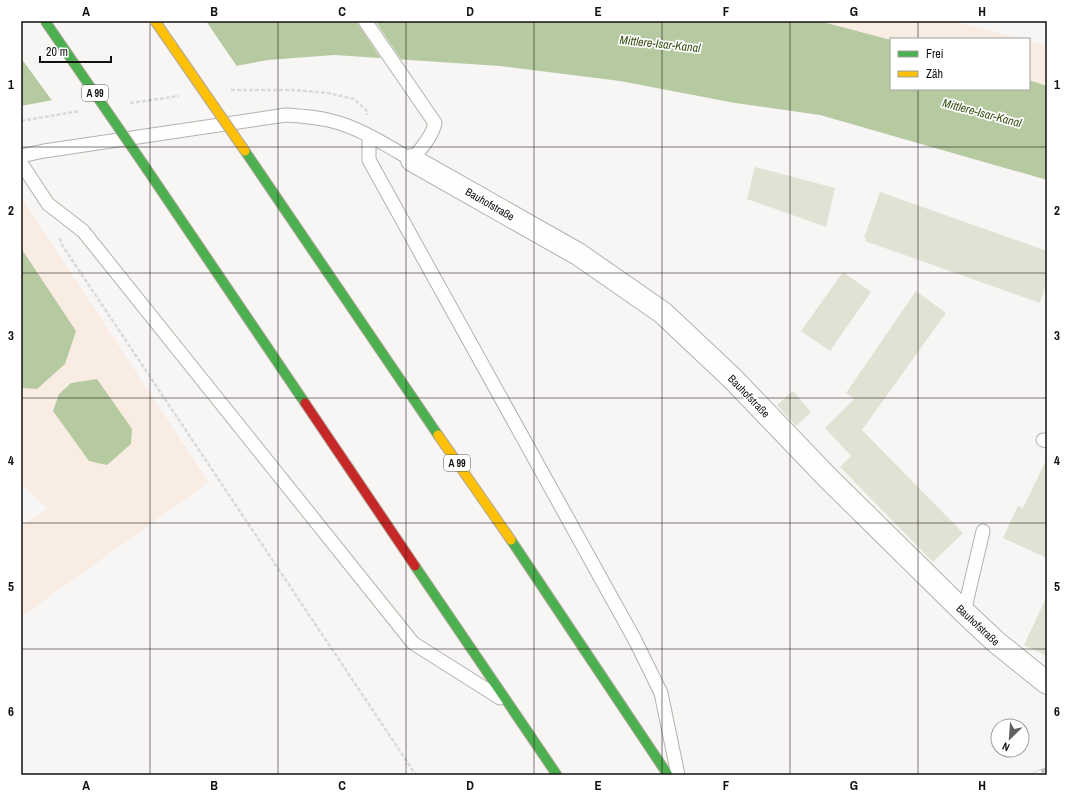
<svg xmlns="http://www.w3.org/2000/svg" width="1068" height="796" viewBox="0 0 1068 796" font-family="'Archivo Narrow',sans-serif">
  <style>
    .green { fill: #f9ece3 }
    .water { fill: #b6caa1 }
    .pier { fill: #f8f6f4 }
    .building { fill: #e1e1d4 }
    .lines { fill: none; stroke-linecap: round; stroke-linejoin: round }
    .lane-casing { stroke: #b3b2b0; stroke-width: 15 }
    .street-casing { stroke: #b3b2b0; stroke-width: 24 }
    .fast-casing { stroke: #b1a798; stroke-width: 11 }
    .slow-casing { stroke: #b1a798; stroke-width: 11 }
    .jam-casing { stroke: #b1a798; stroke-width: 11 }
    .path { stroke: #dadada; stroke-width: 2.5; stroke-dasharray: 4 2; stroke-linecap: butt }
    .lane { stroke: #fefefd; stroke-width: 13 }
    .street { stroke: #fefefd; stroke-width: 22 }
    .fast { stroke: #4caf50; stroke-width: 9 }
    .slow { stroke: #ffc107; stroke-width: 9 }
    .jam { stroke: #c62828; stroke-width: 9 }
    .rail-casing { stroke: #c3c3c3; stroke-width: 4.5 }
    .rail { stroke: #fff; stroke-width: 3; stroke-dasharray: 9; stroke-linecap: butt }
    .fast-bridge-casing { stroke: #b1a798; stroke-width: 11; stroke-linecap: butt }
    .slow-bridge-casing { stroke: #b1a798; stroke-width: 11; stroke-linecap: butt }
    .fast-bridge { stroke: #4caf50; stroke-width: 9 }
    .slow-bridge { stroke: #ffc107; stroke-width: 9 }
    .grid { fill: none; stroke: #12110f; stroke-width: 1; stroke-opacity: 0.55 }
    .labels { text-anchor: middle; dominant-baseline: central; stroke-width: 3.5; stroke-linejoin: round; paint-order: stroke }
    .shield { fill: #fff; stroke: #595857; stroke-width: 1 }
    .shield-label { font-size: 10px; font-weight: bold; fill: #12110f }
    .street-label { font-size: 11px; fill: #12110f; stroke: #fff }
    .water-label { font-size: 12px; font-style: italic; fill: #355012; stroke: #fff }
    .neatline { fill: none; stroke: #12110f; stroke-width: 1.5 }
    .grid-label { font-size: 13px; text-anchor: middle; font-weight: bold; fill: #12110f }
  </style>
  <rect width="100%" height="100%" fill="#f8f6f4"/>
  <!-- green -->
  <path class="green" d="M819 21H952L1022 39H891V40Z
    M1029 41 1047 45V86L1029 80Z
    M21 198 209 482 21 617V526L48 509 21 484Z"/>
  <!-- water -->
  <path class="water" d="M21 21H819L891 40V89H1029V80L1047 86V180L820 115 735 103 620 81 500 66 334 55 268 60 21 106Z
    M21 248 76 331 65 364 37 389 21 388Z
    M97 379 132 429 131 444 107 465 89 461 53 411 59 394 71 383Z"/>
  <!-- pier -->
  <path class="pier" d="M21 21H206L238 68 53 102 21 58Z
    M356 21H375L402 61 382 60Z"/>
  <!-- building -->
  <path class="building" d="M755 167 835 188 826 227 747 199Z
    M880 192 1047 251V282L1040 303 865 241 867 238H864Z
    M843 272 871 292 830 351 801 331Z
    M916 291 946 313 862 430 963 533 933 562 840 467 851 456 825 428 854 399 846 393Z
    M793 391 811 412 796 426 777 405Z
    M1047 458V558L1003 538 1018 506 1023 508Z
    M1047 596V656L1024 645Z"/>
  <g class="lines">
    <defs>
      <path id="lane" d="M369 136V160L635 640 661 693 678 775
        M21 156 44 151 286 115C302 116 317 117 332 121 358 127 388 146 412 160 421 148 432 137 435 123L365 21
        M21 163 48 204 83 231 413 643 500 698
        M1043 440 1047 441
        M964 612 983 531"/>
      <path id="street" d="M412 160 578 254 663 313 733 379 827 477 964 612 996 642 1047 683"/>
      <path id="fast" d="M245 151 438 435
        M144 165 305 403
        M511 540 668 775
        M415 566 557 775"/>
      <path id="slow" d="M438 435 511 540"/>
      <path id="jam" d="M305 403 415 566"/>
    </defs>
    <!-- lane casing -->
    <use href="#lane" class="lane-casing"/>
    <!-- street casing -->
    <use href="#street" class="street-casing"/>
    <!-- fast casing -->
    <use href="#fast" class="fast-casing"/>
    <!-- slow casing -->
    <use href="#slow" class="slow-casing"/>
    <!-- jam casing -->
    <use href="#jam" class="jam-casing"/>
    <!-- path -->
    <path class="path" d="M231 90H293L328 93 354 99 367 111V115
      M130 103 179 96
      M21 121 80 111
      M60 238 62 245 416 775"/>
    <!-- lane -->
    <use href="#lane" class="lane"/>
    <!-- street -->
    <use href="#street" class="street"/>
    <!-- fast -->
    <use href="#fast" class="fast"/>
    <!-- slow -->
    <use href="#slow" class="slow"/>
    <!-- jam -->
    <use href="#jam" class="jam"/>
    <defs>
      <path id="rail" d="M1033 775 1047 769"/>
    </defs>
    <!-- rail casing -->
    <use href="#rail" class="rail-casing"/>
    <!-- rail -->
    <use href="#rail" class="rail"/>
    <defs>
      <path id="fast-bridge" d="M45 21 144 165"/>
      <path id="slow-bridge" d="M155 21 245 151"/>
    </defs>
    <!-- fast-bridge casing -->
    <use href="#fast-bridge" class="fast-bridge-casing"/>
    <!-- slow-bridge casing -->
    <use href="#slow-bridge" class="slow-bridge-casing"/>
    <!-- fast-bridge -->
    <use href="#fast-bridge" class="fast-bridge"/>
    <!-- slow-bridge -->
    <use href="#slow-bridge" class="slow-bridge"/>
  </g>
  <!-- grid -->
  <path class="grid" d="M150 21V775M278 21V775M406 21V775M534 21V775M662 21V775M790 21V775M918 21V39M918 89V775M21 147H1047M21 273H1047M21 398H1047M21 523H1047M21 649H1047"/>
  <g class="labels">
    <!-- shield labels -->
    <g class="shield">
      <rect x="82" y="85" width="26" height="16" rx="3"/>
      <rect x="444" y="455" width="26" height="16" rx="3"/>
    </g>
    <g class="shield-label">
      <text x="95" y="93">A 99</text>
      <text x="457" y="463">A 99</text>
    </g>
    <!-- street labels -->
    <g class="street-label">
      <text transform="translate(490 204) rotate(30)">Bauhofstraße</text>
      <text transform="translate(749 396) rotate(46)">Bauhofstraße</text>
      <text transform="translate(978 625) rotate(43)">Bauhofstraße</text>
    </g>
    <!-- water labels -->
    <g class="water-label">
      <text transform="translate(660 44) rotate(6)">Mittlere-Isar-Kanal</text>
      <text transform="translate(982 113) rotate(15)">Mittlere-Isar-Kanal</text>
    </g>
  </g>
  <!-- border -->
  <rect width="1068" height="796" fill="none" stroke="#ffffff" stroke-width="44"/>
  <!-- legend -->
  <rect x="890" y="38" width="140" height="52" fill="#ffffff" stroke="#a0a09f"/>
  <rect x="898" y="51" width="20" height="6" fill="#4caf50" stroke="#a0a09f"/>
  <text x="926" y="58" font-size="12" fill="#12110f">Frei</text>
  <rect x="898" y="71" width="20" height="6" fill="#ffc107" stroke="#a0a09f"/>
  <text x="926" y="78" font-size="12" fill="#12110f">Zäh</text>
  <!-- north arrow -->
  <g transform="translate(1010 738) rotate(205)"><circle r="19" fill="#ffffff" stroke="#a0a09f"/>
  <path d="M0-3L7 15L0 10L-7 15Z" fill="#62615f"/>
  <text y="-6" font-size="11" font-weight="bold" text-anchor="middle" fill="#12110f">N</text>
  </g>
  <!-- scale -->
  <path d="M40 56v6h71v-6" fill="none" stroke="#12110f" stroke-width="2"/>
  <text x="46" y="56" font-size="12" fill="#12110f" stroke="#ffffff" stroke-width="3" paint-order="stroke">20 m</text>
  <rect x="22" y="22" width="1024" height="752" class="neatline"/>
  <g class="grid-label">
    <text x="86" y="16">A</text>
    <text x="214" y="16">B</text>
    <text x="342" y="16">C</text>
    <text x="470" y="16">D</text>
    <text x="598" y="16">E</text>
    <text x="726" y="16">F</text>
    <text x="854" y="16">G</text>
    <text x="982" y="16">H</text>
    <text x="11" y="89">1</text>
    <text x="1057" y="89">1</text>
    <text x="11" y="215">2</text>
    <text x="1057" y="215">2</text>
    <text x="11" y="340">3</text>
    <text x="1057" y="340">3</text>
    <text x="11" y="465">4</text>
    <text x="1057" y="465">4</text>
    <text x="11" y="591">5</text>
    <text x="1057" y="591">5</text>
    <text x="11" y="716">6</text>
    <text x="1057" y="716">6</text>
    <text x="86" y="790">A</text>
    <text x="214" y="790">B</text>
    <text x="342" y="790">C</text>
    <text x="470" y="790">D</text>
    <text x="598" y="790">E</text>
    <text x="726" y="790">F</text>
    <text x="854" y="790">G</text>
    <text x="982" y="790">H</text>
  </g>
</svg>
